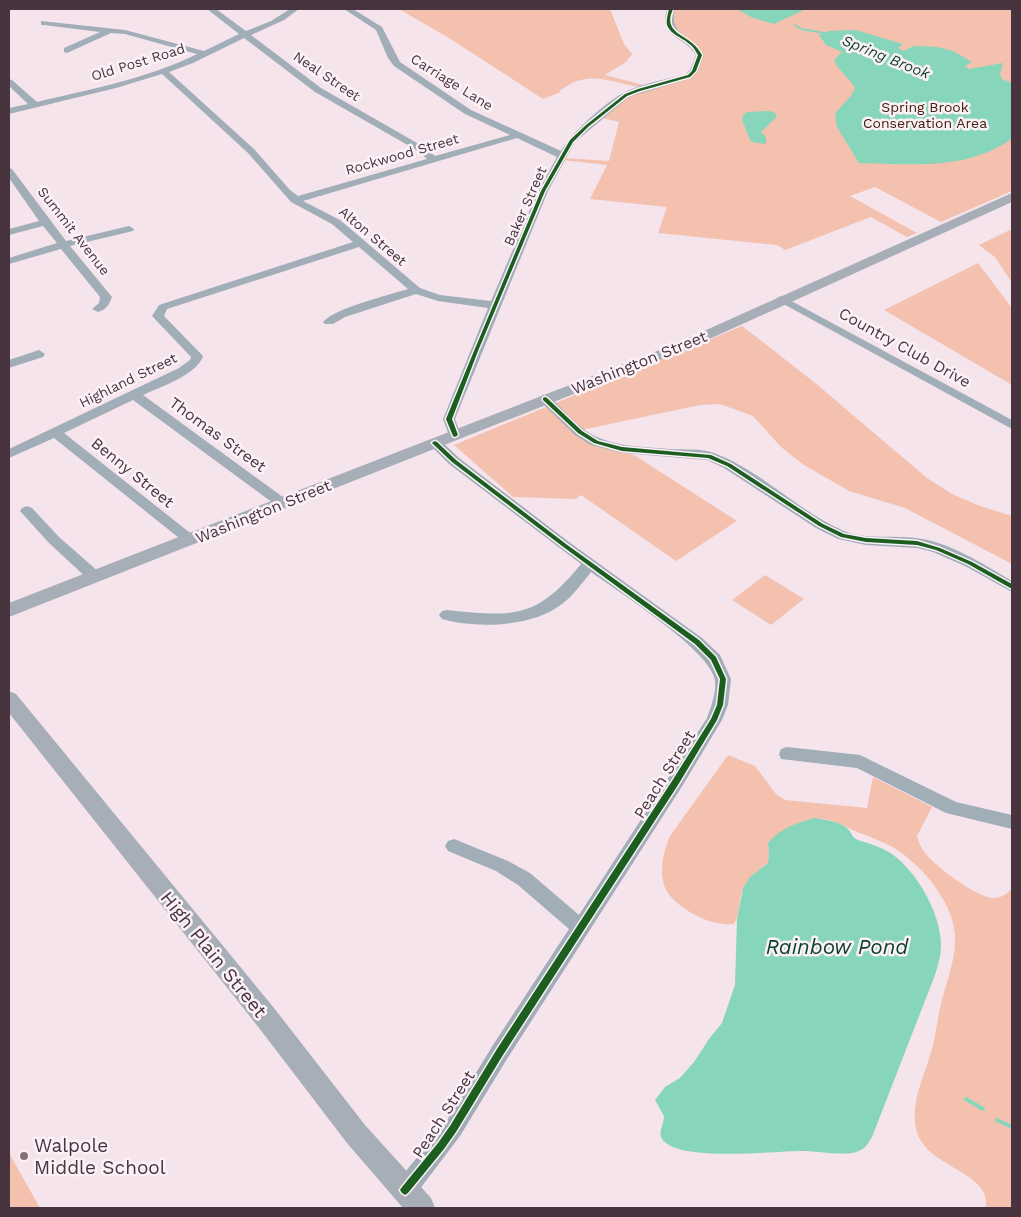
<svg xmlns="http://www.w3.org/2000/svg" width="1021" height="1217" font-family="'Work Sans',sans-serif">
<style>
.green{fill:#f4c1af}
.water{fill:#87d5ba}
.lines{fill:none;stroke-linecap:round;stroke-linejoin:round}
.stream-far1{stroke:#87d5ba;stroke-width:2}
.stream{stroke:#87d5ba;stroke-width:4}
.minor{fill:#a1aeb8;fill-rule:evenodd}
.major{fill:#a7aeb7;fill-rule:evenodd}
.cycleway-casing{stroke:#fbf1f6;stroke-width:3}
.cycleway{fill:#1b5e20;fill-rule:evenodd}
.poi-dot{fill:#85727b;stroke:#fbf1f6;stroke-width:2}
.labels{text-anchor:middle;stroke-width:5;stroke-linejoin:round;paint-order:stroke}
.far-street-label{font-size:14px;fill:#48343e;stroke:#fbf1f6}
.far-park-label{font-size:14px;fill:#43200d;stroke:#fbf1f6}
.far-water-label{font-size:15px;font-style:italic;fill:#0a3e2e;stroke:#fbf1f6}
.street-label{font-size:16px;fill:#48343e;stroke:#fbf1f6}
.near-street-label{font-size:19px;fill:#48343e;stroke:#fbf1f6}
.near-poi-label{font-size:19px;fill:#48343e;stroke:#fbf1f6;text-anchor:start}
.near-water-label{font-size:21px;font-style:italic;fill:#0a3e2e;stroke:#fbf1f6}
</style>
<rect width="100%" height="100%" fill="#f5e4ec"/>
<path class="green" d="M399,9H610L624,44L632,54L626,62L605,75L647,86C639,88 633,86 625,84C597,77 582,74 559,91L561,92L543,99L449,38Z
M671,9H1012V191L941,222L875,187L850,196L917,233L907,237L871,217L785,250L777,245L658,233L667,207L590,199L607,165L562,160L564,158L609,161L619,122L598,117L619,100L689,76L700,55L675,33L668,17Z
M1012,229V283L995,257L979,245Z
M978,263L1012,308V385L884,310Z
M742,326L814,382L927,478L952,494L980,506L1012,516V564L905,508L849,491L804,465L781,447L753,416L720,404L700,405L572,432L596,446L634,455L737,521L676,561L581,495L576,499L513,497L454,445Z
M765,575L804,599L771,625L732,600Z
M728,755L755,766L776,794L785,800L867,808L873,777L932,807L917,836C919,842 921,848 925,853C935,866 979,900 996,898C1003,897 1007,893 1012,889V1208H986C986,1204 986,1197 984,1193C970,1167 924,1163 916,1129C910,1102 925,1075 932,1049C936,1035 937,1021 940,1008C945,985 956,961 955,937C954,903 923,867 896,849C884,842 870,837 857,832C845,826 829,817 814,819C796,820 782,833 768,843L769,854L768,863C759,869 747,879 743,889C738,900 741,913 734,924C713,928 671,907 664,885C659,868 664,851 670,836Z
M9,1153L40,1208H9Z"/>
<path class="water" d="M737,9H806L774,24L753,18Z
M856,30L903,44L898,48L903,51L914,46L937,47L953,51L972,62L965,66L969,69L1003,63L1000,74L1002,79L1012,83V139C1002,145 992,151 980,155C943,168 899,164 859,163L837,127L835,113L851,96L855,88C849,77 838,71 834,60L842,52L826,45L819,35L828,31Z
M769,111L775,113L777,117L761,132L766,137V144L751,142L742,120L743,115L747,112Z
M815,818C825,820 840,821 848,829C852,833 852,838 858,840C868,843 877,846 887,851C915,867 941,913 941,945C941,956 938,965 935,975L872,1137C868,1144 864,1150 856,1152C845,1156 816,1151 803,1151C773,1151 689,1161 666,1143C655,1135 664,1126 664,1116L655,1100L665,1087L680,1078L694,1062L709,1039L722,1023L735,985L737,919L743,888L750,877L768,863L769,854L768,843C779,829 798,822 815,818Z"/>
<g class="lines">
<path class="stream-far1" d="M795,25L801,29L824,33"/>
<path class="stream" d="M966,1099L983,1109
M997,1120L1012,1127"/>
<path class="minor" d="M207,9H216L246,31L271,21L290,9H299L284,20L251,35L321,88L424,147L435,156L510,135L465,114L394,66L388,58L376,30L344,9H353L382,27L400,62L471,110L561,151C571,133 605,103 623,93C641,83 666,80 686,74L690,70L696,55C684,35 658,38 667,9H675C668,36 692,34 704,55L698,71L692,78L629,97L575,142L548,191L455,419L461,435L460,438H450L443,419L488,308L438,301L416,294L345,317L333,324H325L323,322C335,308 389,295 408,289L359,247L167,309L164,316L203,356C197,375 160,387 143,395L287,500L289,503L287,506H277L133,400L64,433L194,536L196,539L194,542H184L54,438L9,458V449L179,368L190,360L191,357L152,316L159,305L353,242L332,224L291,202L248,153L162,74L116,88L9,114V108L28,104L9,86V79L12,80L37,102C90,89 147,79 197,54L125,34L111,33L67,53L64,52V48L100,32L44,25H41V21L125,30L204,51L239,34ZM244,38L315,92L418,151L427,159L298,196L290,190L254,149L169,72L193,63ZM517,138L557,157L538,191L491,301L440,295L420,288L340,220L303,201Z
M9,168L12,169L66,241L129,226L134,229L133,231L70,246L112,297C109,305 106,310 98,312L92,309L99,303L100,297L61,249L9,264V258L57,243L43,226L9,235V229L39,221L9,178Z
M782,296L1012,420V429L778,301L776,299L778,297Z
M39,350L45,354L43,357L9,368V360Z
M545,395L549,396C565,411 581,432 602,439C623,447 647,447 669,449C683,450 701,448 714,453C762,471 798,511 844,531C866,540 893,535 916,538C950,542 983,564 1012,581V592L965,566L933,552L917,548L866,545L838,539L816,528L724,468L707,460L622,453L591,445L575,435L541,402L539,399L541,396Z
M435,439L440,440L459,458L569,542L702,638L720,655L731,679L728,705L722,720L681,788L507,1059L460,1136L413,1198L405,1201L397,1198L394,1190L397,1182L446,1122L493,1045L569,929L518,885L496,871L448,851L445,846L448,841L454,839L508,861L530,873L579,915L707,718C711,707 718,689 714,677C706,648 619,592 591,572C582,583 574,595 562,604C533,627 477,629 442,619L439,615L442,611L447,610C513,617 537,619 581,564L449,464L428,443Z
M27,506L32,508L59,537L100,573L102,577L100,581H90L49,543L20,511L22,508Z
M787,747L860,755L956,802L1012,815V829L946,813L857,768L781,759L779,754L781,749Z"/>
<path class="major" d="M1012,193V202L685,350L9,617V603L675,344Z
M9,691L16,694L274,1008L365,1125L431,1198L435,1208H403L347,1143L256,1024L9,713Z"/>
<defs>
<path id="cycleway" d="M669,9H673C671,14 669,19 671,25C674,33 685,37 692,43C696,46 699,50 702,55L696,71L690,77L640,91L627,96L588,127L573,142L545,191L478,351L452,419L458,435L455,437L453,436L446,419L474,351L541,191L570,140L586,125L625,94L638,89L688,75L692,71L698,55C695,50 693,46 688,43C681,37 670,34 667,25C666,19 668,14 669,9Z
M545,397L547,398L582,431L598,441L622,447L711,455L731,464L823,524L844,534L866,538L917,541L940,548L972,562L1012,584V589L968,564L936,550L917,545L866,542L841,537L819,526L727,466L708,458L622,451L594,443L578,433L543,400V398Z
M435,441L437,442L456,460L566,544L699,640L716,657L726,679L723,705L717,720L678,785L503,1055L456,1132L444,1149L408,1193L405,1195L402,1193L400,1190L402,1187L438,1143L450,1126L497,1049L672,781L711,719L717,705L720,679L711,660L695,644L562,546L452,462L433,444L432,443L433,442Z"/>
</defs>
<use href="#cycleway" class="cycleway-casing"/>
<use href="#cycleway" class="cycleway"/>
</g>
<circle class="poi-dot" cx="24" cy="1156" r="5"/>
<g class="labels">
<g class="far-street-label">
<text transform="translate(138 62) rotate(-17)" y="5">Old Post Road</text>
<text transform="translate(327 76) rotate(34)" y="5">Neal Street</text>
<text transform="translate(452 82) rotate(32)" y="5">Carriage Lane</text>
<text transform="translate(402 154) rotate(-16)" y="5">Rockwood Street</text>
<text transform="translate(525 206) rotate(-66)" y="5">Baker Street</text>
<text transform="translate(74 231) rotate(52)" y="5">Summit Avenue</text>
<text transform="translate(373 236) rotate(40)" y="5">Alton Street</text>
<text transform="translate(128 380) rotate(-26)" y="5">Highland Street</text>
</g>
<g class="far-park-label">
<text x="925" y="112">Spring Brook<tspan x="925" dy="16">Conservation Area</tspan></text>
</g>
<g class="far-water-label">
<text transform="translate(886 57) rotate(22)" y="5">Spring Brook</text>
</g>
<g class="street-label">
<text transform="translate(905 347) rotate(29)" y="6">Country Club Drive</text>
<text transform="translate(639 362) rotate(-22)" y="6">Washington Street</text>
<text transform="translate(218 434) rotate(36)" y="6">Thomas Street</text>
<text transform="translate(133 472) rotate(39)" y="6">Benny Street</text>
<text transform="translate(263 511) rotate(-22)" y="6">Washington Street</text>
<text transform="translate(664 774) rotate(-58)" y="6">Peach Street</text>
<text transform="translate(443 1114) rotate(-57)" y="6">Peach Street</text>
</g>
<g class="near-street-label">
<text transform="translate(214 954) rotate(51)" y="7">High Plain Street</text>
</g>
<g class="near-poi-label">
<text x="34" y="1152">Walpole<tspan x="34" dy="22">Middle School</tspan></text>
</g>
<g class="near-water-label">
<text x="837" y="954">Rainbow Pond</text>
</g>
</g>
<rect width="1021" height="1217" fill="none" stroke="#48343e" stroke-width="20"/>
</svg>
